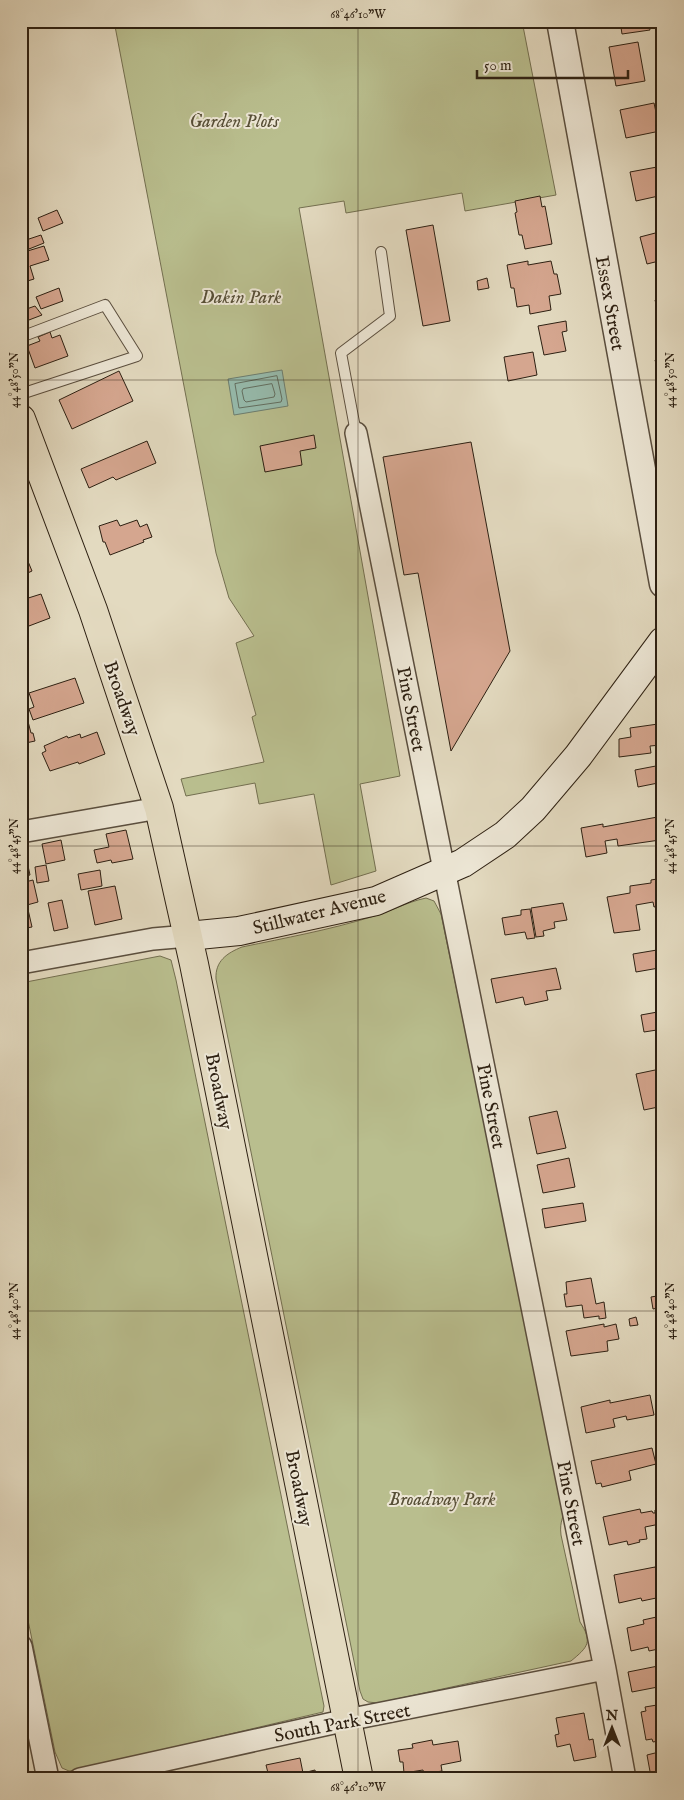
<svg xmlns="http://www.w3.org/2000/svg" width="684" height="1800" font-family="'IM FELL English',serif">
<style>
.green{fill:#b9be8e;stroke:#736f50}
.water{fill:#96bbad;stroke:#6c7d6f}
.lines{fill:none;stroke-linecap:round;stroke-linejoin:round}
.shore{stroke:#626e60;stroke-width:1}
.building{fill:#d5a68f;stroke:#2d2012}
.service-casing{stroke:#5a4e3e;stroke-width:12}
.minor-casing{stroke:#5a4e3e;stroke-width:24}
.tertiary-casing{stroke:#5a4e3e;stroke-width:29}
.secondary-casing{stroke:#2d2012;stroke-width:30}
.primary-casing{stroke:#2d2012;stroke-width:30}
.service{stroke:#ede7d6;stroke-width:10}
.minor{stroke:#ede7d6;stroke-width:21}
.tertiary{stroke:#ede7d6;stroke-width:26}
.secondary{stroke:#ede7d6;stroke-width:28}
.primary{stroke:#e3dac0;stroke-width:28}
.ticks{fill:none;stroke:#2d2012;stroke-width:1;stroke-opacity:0.45}
.labels{text-anchor:middle;stroke-width:4;stroke-linejoin:round;paint-order:stroke}
.park-label{font-size:19px;font-style:italic;fill:#574f37;stroke:#ede7d6}
.street-label{font-size:19px;fill:#2d2012;stroke:#ede7d6}
.neatline{fill:none;stroke:#2d2012;stroke-width:2}
.ticks-label{font-size:12px;text-anchor:middle;fill:#2d2012}
</style>
<rect width="100%" height="100%" fill="#e3dac0"/>
<filter id="stains"><feTurbulence type="fractalNoise" baseFrequency=".004" numOctaves="4"/><feColorMatrix values="0 0 0 0 .2 0 0 0 0 .09 0 0 0 0 .02 0 0 0 .5 -.17"/></filter>
<radialGradient id="worn" r=".72"><stop offset=".6" stop-color="#630" stop-opacity="0"/><stop offset="1" stop-color="#630" stop-opacity=".3"/></radialGradient>
<path class="green" d="M114,21H522L556,195L465,211L462,193L346,213L344,201L299,208L400,776L360,784L376,871L331,885L314,794L259,804L255,783L186,796L181,779L264,762L252,717L256,715L236,643L254,636L229,598L216,553Z
M426,898L434,901L441,914L564,1506C565,1517 559,1520 561,1535L580,1622C593,1642 588,1647 571,1661L378,1703L368,1702L363,1699L360,1691L216,979C215,961 227,953 242,947C285,938 329,930 371,917C389,912 407,902 426,898Z
M160,956L171,960L176,980L324,1706L323,1712L78,1770L69,1771L62,1768L55,1752L21,1586V983Z"/>
<path class="water" d="M282,370L288,406L234,415L228,379Z"/>
<g class="lines">
<path class="shore" d="M277,376L282,399L281,402L239,408L235,384Z
M272,384L275,394L274,397L246,402L244,400L242,391L243,389Z"/>
</g>
<path class="building" d="M620,21H648L650,30L622,34Z
M638,42L645,81L616,86L609,47Z
M654,103L660,131L626,138L620,110Z
M657,167L663,195L636,201L630,172Z
M540,196L542,207L545,206L552,244L525,249L522,235H519L515,213L517,212L515,201Z
M57,210L63,223L43,231L38,218Z
M433,225L450,321L423,326L406,230Z
M663,231V260L647,264L640,237Z
M41,235L44,243L29,249L26,240Z
M44,246L49,260L30,266L34,279L21,283V253Z
M528,261V265L551,261L554,274H557L561,294L549,296L551,310L530,314L529,305L517,307L514,288H511L507,265Z
M487,278L489,288L478,290L477,281Z
M59,288L63,301L41,309L36,297Z
M663,298V326L662,327L655,300Z
M35,306L42,315L21,323V311Z
M566,321L567,331L562,332L566,351L544,355L538,326Z
M50,332L52,338L60,335L68,356L35,368L27,346L40,341L38,337Z
M533,352L537,375L508,381L504,357Z
M663,358V373L659,374L655,360Z
M119,371L133,401L72,429L59,400Z
M314,435L316,448L300,451L302,465L265,472L260,446Z
M147,441L156,463L116,480L113,477L89,488L81,469Z
M471,442L510,651L451,751L418,573L404,575L383,457Z
M117,520L120,526L137,520L140,527L147,524L152,537L143,540L144,542L110,555L105,542H103L99,526Z
M27,559L32,571L21,576V561Z
M41,594L50,618L21,629V611L26,610L22,600Z
M75,678L84,703L33,720L29,709L34,707L29,693Z
M24,706L31,733H33L35,741L21,744V707Z
M658,724L661,745L650,746L651,753L619,757V739L631,737L630,728Z
M97,732L105,754L79,764L78,762L50,771L42,753L46,751L44,746L67,736L68,738L80,734L81,738Z
M661,765L663,782L638,787L635,770Z
M663,816V837H659L660,840L618,846L617,839L605,841L607,853L586,857L581,828L603,824V827Z
M126,830L133,859L112,863L111,860L97,863L94,850L109,847L106,834Z
M61,840L65,860L46,864L42,844Z
M25,852L30,875L21,877V853Z
M46,865L49,881L37,883L35,867Z
M100,870L102,886L81,890L78,874Z
M663,878V905L654,907L653,902L636,905L640,930L614,933L607,897L630,893V886L651,883V880Z
M33,880L38,902L27,905L32,927L21,929V883Z
M115,886L122,919L95,925L88,891Z
M62,900L68,928L54,931L48,903Z
M563,903L567,920L554,922L555,928L543,931L544,936L536,937L531,908Z
M530,909L535,938L527,939L525,932L505,935L502,918L521,915V910Z
M663,949V971H660L659,968L636,972L633,954Z
M556,968L561,989L546,991L548,1000L525,1005L523,997L496,1003L491,979Z
M663,1011V1031L657,1032V1030L644,1032L641,1015Z
M660,1069L663,1082V1106L644,1110L636,1074Z
M557,1111L566,1148L537,1154L529,1117Z
M569,1158L575,1187L543,1193L537,1165Z
M583,1203L586,1221L545,1228L542,1209Z
M591,1278L596,1304L604,1302L606,1318L599,1319V1316L584,1318L582,1305L566,1307L564,1294H567L566,1282Z
M663,1295V1307L653,1309L651,1297Z
M636,1317L638,1325L630,1326L629,1319Z
M604,1324V1327L616,1324L619,1339L607,1341L608,1351L571,1356L566,1331Z
M650,1395L654,1415L627,1420L626,1416L613,1419L615,1427L586,1433L581,1407L610,1400V1403Z
M652,1448L656,1464L629,1471L631,1480L602,1487L601,1483L596,1484L591,1461Z
M640,1509L641,1513L652,1511L653,1513H655V1510H657L660,1524L645,1527L647,1539L639,1540L640,1542L628,1545L627,1541L609,1545L603,1517Z
M655,1567L656,1570L663,1568V1593H660L661,1597L642,1601L641,1598L619,1603L614,1575Z
M661,1616L663,1620V1648L649,1651L648,1647L631,1651L627,1628L644,1624L643,1620Z
M663,1665V1686L632,1692L628,1672Z
M663,1704V1740L653,1742L652,1739L646,1740L641,1712L646,1711L645,1707Z
M584,1713L589,1740L593,1739L596,1757L574,1761L570,1744L557,1747L555,1735L559,1734L556,1718Z
M432,1740L433,1745L458,1741L461,1761L441,1765L442,1771L424,1774L423,1770L404,1773L403,1762H400L398,1750L413,1748L412,1744Z
M663,1751V1775L651,1777L647,1755Z
M300,1758L303,1773L315,1770L317,1779H249L248,1777L268,1773L266,1765Z"/>
<g class="lines">
<defs>
<path id="service" d="M21,337L105,305L137,356L21,394
M356,433L341,353L390,316L381,252"/>
<path id="minor" d="M356,433L605,1669L625,1779
M21,832L159,808
M21,963L153,939L188,936
M21,1646L48,1779
M80,1779L347,1720L605,1669"/>
<path id="tertiary" d="M560,21L663,584"/>
<path id="secondary" d="M188,936L239,931L376,901L463,863L505,835L533,809L578,756L663,641"/>
<path id="primary" d="M21,419L93,610L159,808L194,964L359,1779"/>
</defs>
<use href="#service" class="service-casing"/>
<use href="#minor" class="minor-casing"/>
<use href="#tertiary" class="tertiary-casing"/>
<use href="#secondary" class="secondary-casing"/>
<use href="#primary" class="primary-casing"/>
<use href="#service" class="service"/>
<use href="#minor" class="minor"/>
<use href="#tertiary" class="tertiary"/>
<use href="#secondary" class="secondary"/>
<use href="#primary" class="primary"/>
</g>
<path class="ticks" d="M26,21V1779M358,21V1779M21,380H663M21,846H663M21,1311H663M21,1777H663"/>
<g class="labels">
<g class="park-label">
<text x="234" y="127">Garden Plots</text>
<text x="241" y="303">Dakin Park</text>
<text x="442" y="1505">Broadway Park</text>
</g>
<g class="street-label">
<text transform="translate(611 303) rotate(80)" y="7">Essex Street</text>
<text transform="translate(123 698) rotate(71)" y="7">Broadway</text>
<text transform="translate(412 709) rotate(79)" y="7">Pine Street</text>
<text transform="translate(319 911) rotate(-14)" y="7">Stillwater Avenue</text>
<text transform="translate(220 1091) rotate(79)" y="7">Broadway</text>
<text transform="translate(492 1106) rotate(79)" y="7">Pine Street</text>
<text transform="translate(300 1488) rotate(79)" y="7">Broadway</text>
<text transform="translate(572 1503) rotate(79)" y="7">Pine Street</text>
<text transform="translate(342 1722) rotate(-11)" y="7">South Park Street</text>
</g>
</g>
<rect width="684" height="1800" fill="none" stroke="#e3dac0" stroke-width="55"/>
<g transform="translate(612 1728)" stroke="#ede7d6" stroke-width="4" paint-order="stroke">
<path d="M0-4L9 19L0 12L-9 19Z" fill="#2d2012"/>
<text y="-8" font-size="14" font-weight="bold" text-anchor="middle" fill="#2d2012">N</text>
</g>
<path d="M477 70v8h151v-8" fill="none" stroke="#2d2012" stroke-width="2.5"/>
<text x="484" y="70" font-size="15" fill="#2d2012" stroke="#ede7d6" stroke-width="4" paint-order="stroke">50 m</text>
<rect x="28" y="28" width="628" height="1744" class="neatline"/>
<g class="ticks-label">
<text x="358" y="18">68°46'10"W</text>
<text transform="translate(14 380) rotate(-90)" y="4">44°48'50"N</text>
<text transform="translate(670 380) rotate(-90)" y="4">44°48'50"N</text>
<text transform="translate(14 846) rotate(-90)" y="4">44°48'45"N</text>
<text transform="translate(670 846) rotate(-90)" y="4">44°48'45"N</text>
<text transform="translate(14 1311) rotate(-90)" y="4">44°48'40"N</text>
<text transform="translate(670 1311) rotate(-90)" y="4">44°48'40"N</text>
<text x="358" y="1791">68°46'10"W</text>
</g>
<rect width="100%" height="100%" filter="url(#stains)"/>
<rect width="100%" height="100%" fill="url(#worn)"/>
</svg>
